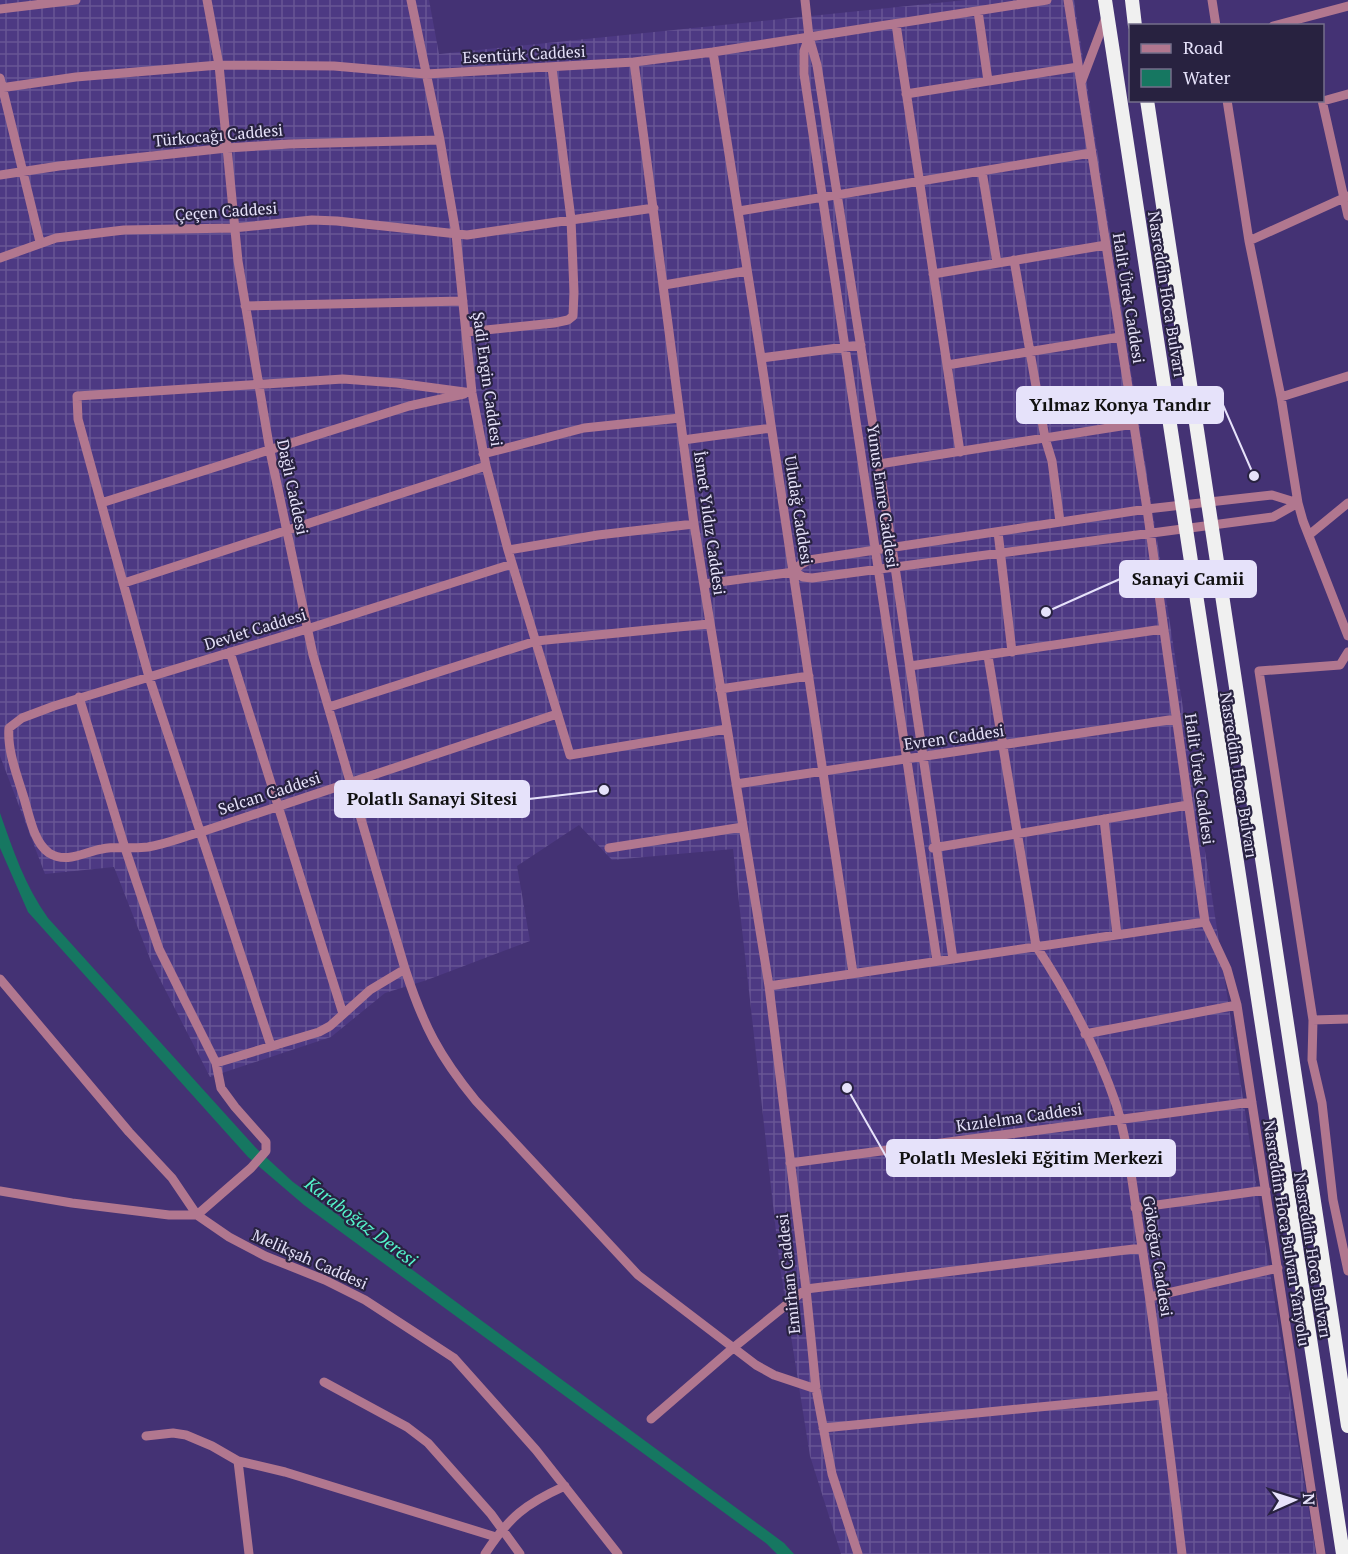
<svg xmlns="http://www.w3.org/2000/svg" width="1348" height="1554" font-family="'PT Serif',serif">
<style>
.industrial{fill:url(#industrial-grid)}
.water{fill:#167761}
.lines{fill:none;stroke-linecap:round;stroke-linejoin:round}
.minor{stroke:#b1778f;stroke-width:9}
.highway{stroke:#f0f0f0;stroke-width:14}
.labels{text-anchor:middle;stroke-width:4.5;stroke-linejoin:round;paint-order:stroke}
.street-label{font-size:16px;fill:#e6e2fa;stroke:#282240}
.water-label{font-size:18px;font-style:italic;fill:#54f4cb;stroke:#282240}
.leader{fill:none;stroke:#e6e2fa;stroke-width:2}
.callout-dot{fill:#e6e2fa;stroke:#282240;stroke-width:2}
.callout{fill:#e6e2fa;stroke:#e6e2fa;stroke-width:2}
.callout-label{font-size:18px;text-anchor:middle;font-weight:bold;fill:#111}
</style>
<defs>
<pattern id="industrial-grid" width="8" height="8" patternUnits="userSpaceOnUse" patternTransform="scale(1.5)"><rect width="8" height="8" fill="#4d3983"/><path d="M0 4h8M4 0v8" fill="none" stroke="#675595"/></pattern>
</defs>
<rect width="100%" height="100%" fill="#443274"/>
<path class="industrial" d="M0,0H429L439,54L966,0H1074L1267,1254L1316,1554H841L810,1456L780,1267L733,849L612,860L579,825L517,866L530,941L427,980L385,993L331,1037L210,1077L152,964L114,867L45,874L0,756Z"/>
<path class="water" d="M0,813C13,850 25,886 48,918L256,1148L293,1182L784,1543L794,1554H777L767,1544L304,1205L248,1157L28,912L0,848Z"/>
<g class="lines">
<path class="minor" d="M207,0L219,65L238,261L270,451L313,655L405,969C423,1025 439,1056 476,1101L638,1275L756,1365L774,1375L816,1389
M411,0L440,140L456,234L472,393L486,466L508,550L570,755L727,729
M805,0L809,37L817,65L895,567L953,959
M1068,0L1147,509L1205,922L1227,969L1237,1005L1321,1554
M1212,0L1216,26
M0,9L76,0
M978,11L988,81
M896,24L960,452
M1273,26L1348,6
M809,37L804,51V74L937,961
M713,52L761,358L853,973
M634,62L694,524L769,986L806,1289L816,1389L832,1474L858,1554
M0,78L40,242
M1081,83L1106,17
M0,88L76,77L219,65L334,66L426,74L634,62L713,52L1047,0
M906,94L1078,67
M1227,100L1249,241L1281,397L1298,503L1303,521L1348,636
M1322,100L1348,216
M1323,101L1348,94
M982,171L997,263
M0,175L59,166L227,148L289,144L440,140
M739,211L1091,153
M1249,241L1348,196
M0,258L56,238L124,230L233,228L312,220L337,221L467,235L654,208
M1014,260L1045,438L1052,461L1060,522
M933,274L1106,245
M664,285L747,271
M245,306L463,301
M466,332L554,323L568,320L573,316L574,292L571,219L552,68
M761,358L861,345
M947,365L1120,337
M1281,397L1348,376
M683,440L771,428
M483,454L584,428L680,418
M879,464L1134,424
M101,503L409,406L464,394
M998,532L1012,652
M1309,535L1348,503
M508,550L598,535L694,524
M512,564L307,629L54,706L22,718L9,728C7,750 17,775 23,795C29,813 33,842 49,853C67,864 84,852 102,849C117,846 133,849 148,847C166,844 183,837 201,832L557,714
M794,572L800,565L809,560L1147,509L1272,495L1298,503
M124,583L486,466
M704,584L794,572L803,577L812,578L1273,517L1298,503
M230,652L343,1014
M1348,652L1340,665L1259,671L1313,1020L1348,1019
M988,656L1036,946C1068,995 1097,1048 1116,1104C1129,1146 1133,1191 1140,1234C1157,1340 1169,1447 1182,1554
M910,666L1163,629
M720,689L809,676
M79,697L125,848L159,949L216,1063L221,1088L235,1107L266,1142V1151L251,1168L197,1215
M329,707L536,641L709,624
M736,784L1176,719
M1104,819L1117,935
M609,848L743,827
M933,848L1188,805
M0,979L129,1132L172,1178L197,1215L229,1237L265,1256L325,1280L365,1300L454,1358L536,1450L618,1554
M769,986L1205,922
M1313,1020L1312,1060L1322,1103L1333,1200L1348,1271
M1085,1034L1237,1005
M271,1046L149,677L78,419L77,396L343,379L397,383L472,393
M216,1063L319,1032L330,1026L370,990L405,969
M790,1163L1252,1102
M0,1191L72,1203L169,1215H197
M1135,1208L1266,1190
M1150,1297L1278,1268
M324,1382L407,1427L428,1443L491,1514L520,1554
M651,1419L733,1348L806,1289L1142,1248
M823,1428L1163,1395
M146,1436L173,1433L186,1435L212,1446L238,1461L285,1472L496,1537
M238,1461L249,1554
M485,1554C509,1517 525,1504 565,1486"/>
<path class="highway" d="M1105,0L1343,1554
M1132,0L1135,26
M1147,100L1348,1426"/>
</g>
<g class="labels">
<g class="street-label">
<text transform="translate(524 54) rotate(-3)" y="6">Esentürk Caddesi</text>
<text transform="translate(218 135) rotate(-5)" y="6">Türkocağı Caddesi</text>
<text transform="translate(226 211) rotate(-4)" y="6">Çeçen Caddesi</text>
<text transform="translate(1167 294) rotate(81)" y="6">Nasreddin Hoca Bulvarı</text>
<text transform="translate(1129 298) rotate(81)" y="6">Halit Ürek Caddesi</text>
<text transform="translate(488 379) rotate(82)" y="6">Şadi Engin Caddesi</text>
<text transform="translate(293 487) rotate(78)" y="6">Dağlı Caddesi</text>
<text transform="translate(883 496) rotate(82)" y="6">Yunus Emre Caddesi</text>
<text transform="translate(799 510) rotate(81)" y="6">Uludağ Caddesi</text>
<text transform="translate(710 523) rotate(82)" y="6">İsmet Yıldız Caddesi</text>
<text transform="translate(255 629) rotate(-17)" y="6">Devlet Caddesi</text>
<text transform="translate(954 737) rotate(-8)" y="6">Evren Caddesi</text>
<text transform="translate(1239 775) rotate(81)" y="6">Nasreddin Hoca Bulvarı</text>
<text transform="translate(1200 779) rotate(82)" y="6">Halit Ürek Caddesi</text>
<text transform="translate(269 793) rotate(-18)" y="6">Selcan Caddesi</text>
<text transform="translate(1019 1117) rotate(-8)" y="6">Kızılelma Caddesi</text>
<text transform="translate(1287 1233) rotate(81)" y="6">Nasreddin Hoca Bulvarı Yanyolu</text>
<text transform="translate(1313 1255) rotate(81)" y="6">Nasreddin Hoca Bulvarı</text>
<text transform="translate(1158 1256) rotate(81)" y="6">Gökoğuz Caddesi</text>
<text transform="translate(310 1259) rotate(24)" y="6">Melikşah Caddesi</text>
<text transform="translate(788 1274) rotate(-96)" y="6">Emirhan Caddesi</text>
</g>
<g class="water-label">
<text transform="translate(361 1222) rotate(37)" y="6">Karaboğaz Deresi</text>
</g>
</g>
<path class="leader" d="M1254 476L1223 405M1046 612L1120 579M604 790L529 799M847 1088L887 1158"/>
<g class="callout-dot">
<circle cx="1254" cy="476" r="6"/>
<circle cx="1046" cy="612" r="6"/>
<circle cx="604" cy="790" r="6"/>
<circle cx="847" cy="1088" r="6"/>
</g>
<g class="callout">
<rect x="1017" y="387" width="206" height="36" rx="6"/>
<rect x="1120" y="561" width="136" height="36" rx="6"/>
<rect x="335" y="781" width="194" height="36" rx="6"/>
<rect x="887" y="1140" width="288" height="36" rx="6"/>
</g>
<g class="callout-label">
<text x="1120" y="411">Yılmaz Konya Tandır</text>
<text x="1188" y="585">Sanayi Camii</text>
<text x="432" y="805">Polatlı Sanayi Sitesi</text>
<text x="1031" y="1164">Polatlı Mesleki Eğitim Merkezi</text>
</g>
<rect x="1129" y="24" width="195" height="78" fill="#282240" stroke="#746f8a" stroke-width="1.5"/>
<rect x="1141" y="44" width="30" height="9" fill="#b1778f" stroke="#746f8a" stroke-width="1.5"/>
<text x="1183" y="54" font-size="18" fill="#e6e2fa">Road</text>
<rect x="1141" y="69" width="30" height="18" fill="#167761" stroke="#746f8a" stroke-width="1.5"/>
<text x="1183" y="84" font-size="18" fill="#e6e2fa">Water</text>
<g transform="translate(1294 1500) rotate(87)" stroke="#282240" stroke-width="4.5" paint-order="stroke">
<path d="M0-4.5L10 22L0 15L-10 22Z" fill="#e6e2fa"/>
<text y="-9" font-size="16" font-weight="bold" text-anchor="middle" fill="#e6e2fa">N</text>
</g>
</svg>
